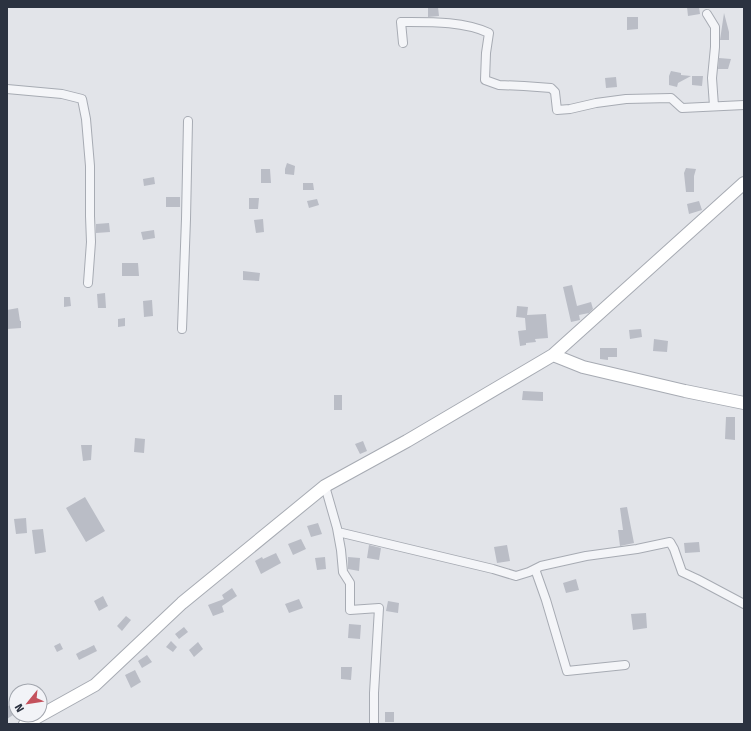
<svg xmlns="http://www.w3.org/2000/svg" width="751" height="731" font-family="'Fira Sans',sans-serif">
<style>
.building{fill:#babdc6}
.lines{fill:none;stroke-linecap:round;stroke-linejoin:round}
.street-casing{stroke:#a7abb3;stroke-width:10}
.secondary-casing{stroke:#a7abb3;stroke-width:14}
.street{stroke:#f4f5f8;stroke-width:8}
.secondary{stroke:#fff;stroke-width:12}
</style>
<rect width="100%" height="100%" fill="#e2e4e9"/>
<path class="building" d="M428,7H438L439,16L428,17Z
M687,7H699L700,14L688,16Z
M724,13L729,32V40H720Z
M627,17H638V29L627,30Z
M719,58L731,59L728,69H718Z
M671,71L681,73V75L691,76L678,83L677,87L669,85V76Z
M692,76H703L702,86L692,85Z
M616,77L617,87L606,88L605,78Z
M287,163L295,166L294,175L285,174V169Z
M686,168L696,169L694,176V192H686L684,173Z
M261,169H270L271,183H261Z
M154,177L155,184L144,186L143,179Z
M303,183H313L314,190H303Z
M166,197H180V207H166Z
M249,198H259L258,209H249Z
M317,199L319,205L309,208L307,201Z
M699,201L702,210L689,214L687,204Z
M263,219L264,232L256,233L254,220Z
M109,223L110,232L96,233V224Z
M154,230L155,238L143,240L141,232Z
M122,263H138L139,276H122Z
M243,271L260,273L259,281L243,280Z
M572,285L577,306L591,302L593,309L589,313L579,315L580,320L571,322L563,287Z
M105,293L106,308H98L97,294Z
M64,297H70L71,306L64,307Z
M152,300L153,316L144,317L143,301Z
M517,306L528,307L527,315L546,314L548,338L535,339L536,342L526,343V345L520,346L518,331L526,330L525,318L516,317Z
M18,308L20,321H21V328L7,329V310Z
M125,318V326L118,327V319Z
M641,329L642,337L630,339L629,330Z
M654,339L668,341L667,352L653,351Z
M600,348H617V357H608V360L600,359Z
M523,391L543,392V401L522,400Z
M334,395H342V410H334Z
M726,417H735V440L725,439Z
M135,438L145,439L144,453L134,452Z
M363,441L367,451L360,454L355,444Z
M81,445H92L91,460L83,461Z
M85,497L105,531L86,542L66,508Z
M627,507L634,543L620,546L618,530H623L620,508Z
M26,518L27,533L16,534L14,519Z
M318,523L322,534L311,537L307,526Z
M43,529L46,552L35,554L32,530Z
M301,539L306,549L293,555L288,544Z
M699,542L700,552L685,553L684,543Z
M369,545L381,548L379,560L367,558Z
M507,545L510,561L497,563L494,547Z
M276,553L281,563L261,574L255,561L262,557L263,559Z
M325,557L326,569L317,570L315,558Z
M348,557L360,558L359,571L348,569Z
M576,579L579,590L566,593L563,583Z
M232,588L237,596L222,606L224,612L213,616L208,605L224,599L222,595Z
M103,596L108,606L99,611L94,601Z
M299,599L303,608L289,613L285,604Z
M388,601L399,603L398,613L386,611Z
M646,613L647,628L633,630L631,614Z
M126,616L131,620L122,631L117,626Z
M349,624L361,625L360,639L348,638Z
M184,627L188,632L179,639L175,634Z
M171,641L177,647L173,652L166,647Z
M198,642L203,649L194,657L189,650Z
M60,643L63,649L57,652L54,646Z
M94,645L97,651L79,660L76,654L83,650H84Z
M147,655L152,662L142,668L138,661Z
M341,667H352L351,680L341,679Z
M135,670L141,682L131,688L125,675Z
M12,704L16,710V713L7,719V707Z
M385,712H394V722H385Z"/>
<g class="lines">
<defs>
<path id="street" d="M707,14L715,27V47L712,78L714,106
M403,43L401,22C430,22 463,21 489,33L486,53L485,80L499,85L524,86L551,88L555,92L557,110L570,109L596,103L626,99L671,98L682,108L744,105
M7,89L62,94L82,99L86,119L90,166V216L91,242L88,283
M182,329L186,219L188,121
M325,486L337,528L341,550L343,572L350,583V610L379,608L374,693V724
M338,532L493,569L516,576L529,572L541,566L586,556L637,549L670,542L674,549L682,572L697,579L744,604
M535,569L546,600L567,671L625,665"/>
<path id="secondary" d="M553,355L744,183
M25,724L95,685L182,603L325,486L407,441L553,355L583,367L685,391L744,403"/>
</defs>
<use href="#street" class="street-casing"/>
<use href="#secondary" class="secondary-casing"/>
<use href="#street" class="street"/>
<use href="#secondary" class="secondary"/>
</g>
<rect width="751" height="731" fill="none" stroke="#2b3240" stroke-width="16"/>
<g transform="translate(28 703) rotate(240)"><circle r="19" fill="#f2f3f7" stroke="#a2a6ae"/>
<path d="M0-3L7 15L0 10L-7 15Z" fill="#c4515c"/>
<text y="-6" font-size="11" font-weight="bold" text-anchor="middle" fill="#2b3240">N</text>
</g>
</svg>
